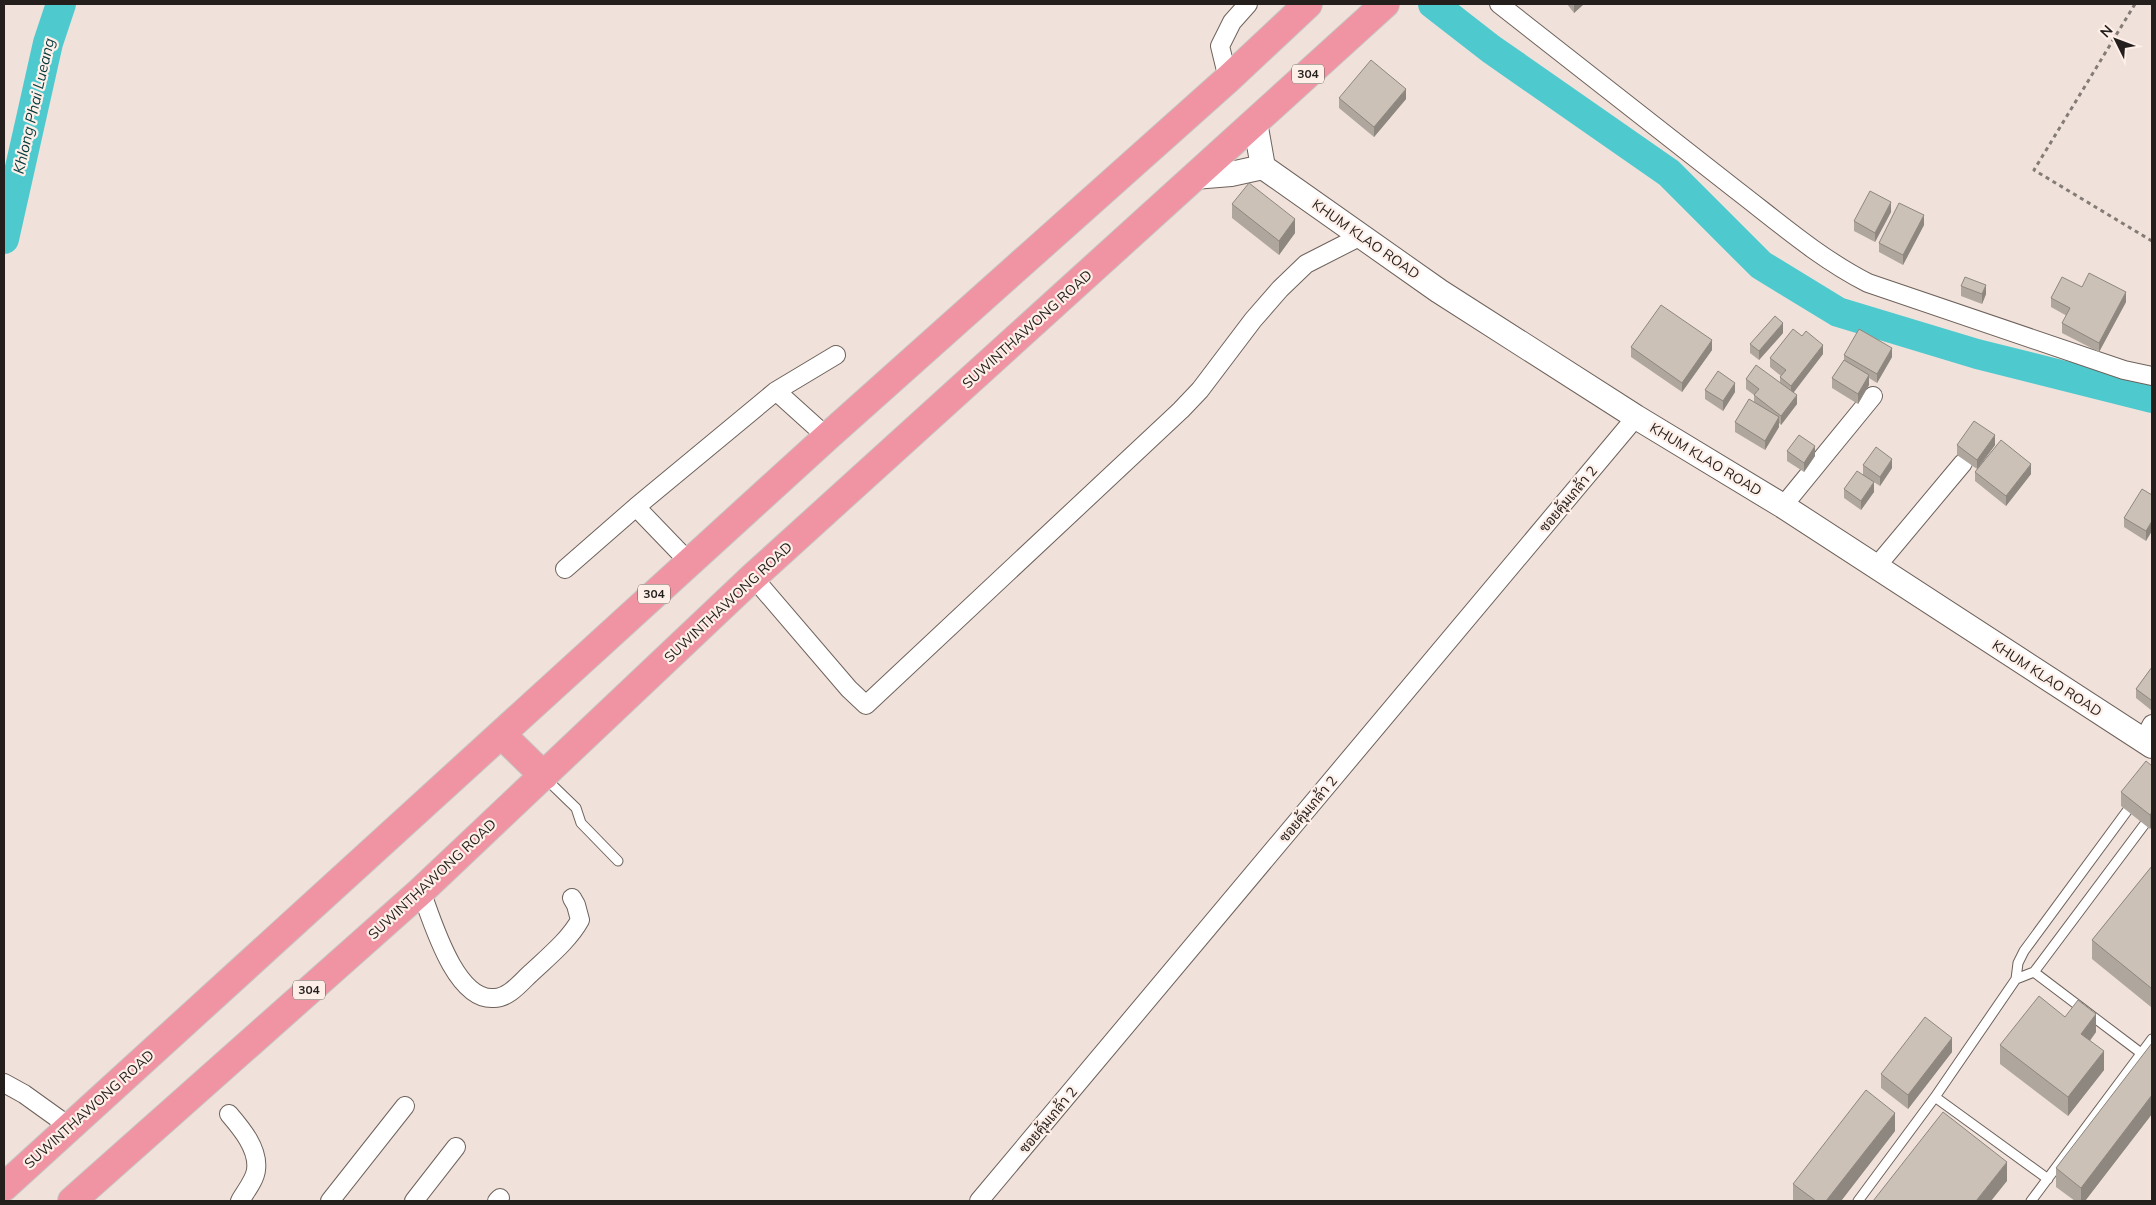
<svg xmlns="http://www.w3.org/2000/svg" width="2156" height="1205" font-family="Mulish,Sarabun,sans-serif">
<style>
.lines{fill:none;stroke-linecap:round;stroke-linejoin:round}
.river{stroke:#4ecacf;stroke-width:30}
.lane-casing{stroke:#6e625b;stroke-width:11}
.street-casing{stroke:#6e625b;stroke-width:20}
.secondary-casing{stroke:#6e625b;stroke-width:26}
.highway-casing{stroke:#c6c5c4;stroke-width:30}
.path{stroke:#847b76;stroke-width:3;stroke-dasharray:4 4;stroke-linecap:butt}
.lane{stroke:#fff;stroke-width:9}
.street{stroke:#fff;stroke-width:18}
.secondary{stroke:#fff;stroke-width:24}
.highway{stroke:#f093a2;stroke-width:28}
.wall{fill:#afa69d}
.shaded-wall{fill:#8e877f}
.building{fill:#cbc1b6;stroke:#8e877f}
.labels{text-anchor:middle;stroke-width:4.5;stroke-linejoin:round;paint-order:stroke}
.shield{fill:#feefe8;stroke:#655d59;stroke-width:1}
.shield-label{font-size:12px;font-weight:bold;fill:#241f1c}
.street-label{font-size:14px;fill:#241f1c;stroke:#feefe8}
.water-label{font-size:15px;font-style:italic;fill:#003a3d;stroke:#feefe8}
</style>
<rect width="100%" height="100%" fill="#f0e2db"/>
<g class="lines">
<path class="river" d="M1433,4L1491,49L1669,173L1761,265L1838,312L1977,354L2152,398
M4,239L48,43L61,4"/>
<defs>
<path id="lane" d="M545,778L576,808L581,823L618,861
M2127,811L2024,951L2018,963L2016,979L2034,972L2144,825
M2034,972L2141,1053
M1935,1097L2048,1179
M1858,1201L1935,1097L2016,979
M2031,1201L2152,1039"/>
<path id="street" d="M1499,4C1578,65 1656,128 1735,189C1778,222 1819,258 1868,283L2124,370L2152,376
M1228,79L1220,46L1232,22L1248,4
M776,391L827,437
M1783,506L1873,396
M636,507L689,562
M1876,567L1963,463
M565,569L636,507L776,391L836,355
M753,577L849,689L866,705L1181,410L1200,390L1253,320L1280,289L1306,264L1361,236
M2143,741L2152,724
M421,891C432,920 455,1001 494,998C509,998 521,982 531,973C548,957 569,940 580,920L576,905L572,898
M4,1083L24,1094L70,1127
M229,1114C241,1128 259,1149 256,1170C255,1180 245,1192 240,1201
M330,1201L405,1106
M414,1201L456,1147
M497,1201L500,1198
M979,1201L1636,417"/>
<path id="secondary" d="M1255,122L1263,167L1439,291L1636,417L1783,506L2152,746
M1194,177L1231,174L1263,167"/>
<path id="highway" d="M502,735L544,776
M4,1187L827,437L1228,79L1308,4
M72,1201L421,891L753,577L1385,4"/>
</defs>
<use href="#lane" class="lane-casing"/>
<use href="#street" class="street-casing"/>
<use href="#secondary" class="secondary-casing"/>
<use href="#highway" class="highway-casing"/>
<path class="path" d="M2135,4L2034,170L2152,241"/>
<use href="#lane" class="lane"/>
<use href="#street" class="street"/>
<use href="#secondary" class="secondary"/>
<use href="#highway" class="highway"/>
</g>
<path class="wall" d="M1567,4H1584L1574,13Z
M1339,98L1406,99L1374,137L1339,108Z
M1232,204L1295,233L1279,255L1232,218Z
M1891,212L1875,242L1854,231V221Z
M1924,225L1903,265L1879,252V243Z
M1961,286L1986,294L1982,304L1961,296Z
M2082,287L2126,302L2099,352L2062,333V323L2067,316L2051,307V298Z
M1783,333L1759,360L1750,353V344Z
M1631,347L1712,350L1682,392L1631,357Z
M1823,354L1793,392L1797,404L1781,425L1779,423V427L1765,450L1735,432V422L1754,402V395L1746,389V379L1780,382V377L1781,376L1770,367V358Z
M1844,355L1892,357L1877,383L1869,378V385L1858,404L1832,388V378L1844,360Z
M1705,390L1735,392L1723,411L1705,399Z
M1957,445H1995L1978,469L2031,474L2006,506L1975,481V472L1977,469L1957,455Z
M1787,451L1815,456L1804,472L1787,461Z
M1863,465L1892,468L1880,486L1863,475Z
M1844,489L1874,492L1861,510L1844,498Z
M2152,495L2146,541L2124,527V518Z
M2152,667L2151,710L2136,698V689Z
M2152,766L2150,829L2121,806V792Z
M2152,866L2151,1007L2092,959V940Z
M2065,1017L2096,1032L2090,1041L2104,1070L2068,1116L2000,1064V1045Z
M2152,1043V1114L2085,1201H2075L2056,1187V1168Z
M1952,1052L1908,1109L1881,1088V1074Z
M1895,1131L1841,1201H1793V1184Z"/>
<path class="shaded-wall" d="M1574,4H1584L1574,13Z
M1406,89V99L1374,137V127Z
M1891,202V212L1875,242V233Z
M1924,215V225L1903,265V255Z
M1295,219V233L1279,255V241Z
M1986,285V294L1982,304V294Z
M2126,292V302L2099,352V343Z
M1783,323V333L1759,360V351Z
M1712,340V350L1682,392V383Z
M1823,345V354L1791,396V386Z
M1892,348V357L1877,383V374Z
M1869,375V385L1858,404V394Z
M1735,383V392L1723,411V401Z
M1797,395V404L1781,425V416Z
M1779,417V427L1765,450V441Z
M1995,435V445L1977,469V460Z
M1815,446V456L1804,472V463Z
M1892,459V468L1880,486V477Z
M2031,464V474L2006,506V496Z
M1874,482V492L1861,510V501Z
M2152,521V531L2146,541V531Z
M2152,812V826L2150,829V815Z
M2152,987V1005L2151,1007V988Z
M2096,1014V1032L2081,1052V1034Z
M1952,1038V1052L1908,1109V1095Z
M2104,1051V1070L2068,1116V1097Z
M2152,1095V1114L2085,1201H2081V1188Z
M1895,1113V1131L1841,1201H1826Z
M2007,1162V1181L1991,1201H1976Z"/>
<path class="building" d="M1371,60L1406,89L1374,127L1339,98Z
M1249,183L1295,219L1279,241L1232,204Z
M1870,191L1891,202L1875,233L1854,221Z
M1899,203L1924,215L1903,255L1879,243Z
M2089,273L2126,292L2099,343L2062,323L2070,308L2051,298L2062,277L2082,287Z
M1965,277L1986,285L1982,294L1961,286Z
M1661,305L1712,340L1682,383L1631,347Z
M1775,316L1783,323L1759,351L1750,344Z
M1793,329L1802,336L1806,331L1823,345L1791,386L1780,377L1786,370L1770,358Z
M1859,329L1892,348L1877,374L1844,355Z
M1844,360L1869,375L1858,394L1832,378Z
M1756,365L1797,395L1781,416L1754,395L1759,389L1746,379Z
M1718,371L1735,383L1723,401L1705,390Z
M1749,399L1779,417L1765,441L1735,422Z
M1974,421L1995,435L1977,460L1957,445Z
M1799,435L1815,446L1804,463L1787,451Z
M2001,440L2031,464L2006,496L1975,472Z
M1876,447L1892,459L1880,477L1863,465Z
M1857,471L1874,482L1861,501L1844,489Z
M2142,489L2152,495V521L2146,531L2124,518Z
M2152,667V699L2151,700L2136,689Z
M2146,761L2152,766V812L2150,815L2121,792Z
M2152,866V987L2151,988L2092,940Z
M2039,996L2065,1017L2078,1000L2096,1014L2081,1034L2104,1051L2068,1097L2000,1045Z
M1925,1017L1952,1038L1908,1095L1881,1074Z
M2152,1043V1095L2081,1188L2056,1168Z
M1866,1090L1895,1113L1826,1201H1816L1793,1184Z
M1943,1112L2007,1162L1976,1201H1873Z"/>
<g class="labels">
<g class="shield">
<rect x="1292" y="64.5" width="32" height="19" rx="4"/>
<rect x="638" y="584.5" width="32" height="19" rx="4"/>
<rect x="293" y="980.5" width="32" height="19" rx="4"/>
</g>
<g class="shield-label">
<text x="1308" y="78">304</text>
<text x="654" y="598">304</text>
<text x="309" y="994">304</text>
</g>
<g class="street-label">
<text transform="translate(1366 239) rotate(35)" y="5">KHUM KLAO ROAD</text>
<text transform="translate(1027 329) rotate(-42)" y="5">SUWINTHAWONG ROAD</text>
<text transform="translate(1706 459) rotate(31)" y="5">KHUM KLAO ROAD</text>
<text transform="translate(1568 499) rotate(-50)" y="5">ซอยคุ้มเกล้า 2</text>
<text transform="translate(728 602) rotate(-43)" y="5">SUWINTHAWONG ROAD</text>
<text transform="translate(2047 678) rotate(33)" y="5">KHUM KLAO ROAD</text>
<text transform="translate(1308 809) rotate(-50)" y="5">ซอยคุ้มเกล้า 2</text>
<text transform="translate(432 879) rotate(-43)" y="5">SUWINTHAWONG ROAD</text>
<text transform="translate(89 1109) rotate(-42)" y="5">SUWINTHAWONG ROAD</text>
<text transform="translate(1048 1120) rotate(-50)" y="5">ซอยคุ้มเกล้า 2</text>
</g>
<g class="water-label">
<text transform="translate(34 106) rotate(-77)" y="5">Khlong Phai Lueang</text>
</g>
</g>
<rect width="2156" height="1205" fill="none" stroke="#241f1c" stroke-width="10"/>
<g transform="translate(2116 40) rotate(312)" stroke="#feefe8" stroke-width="4" paint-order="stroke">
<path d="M0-4L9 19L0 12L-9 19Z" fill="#241f1c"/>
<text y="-8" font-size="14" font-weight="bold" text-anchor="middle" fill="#241f1c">N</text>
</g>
</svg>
